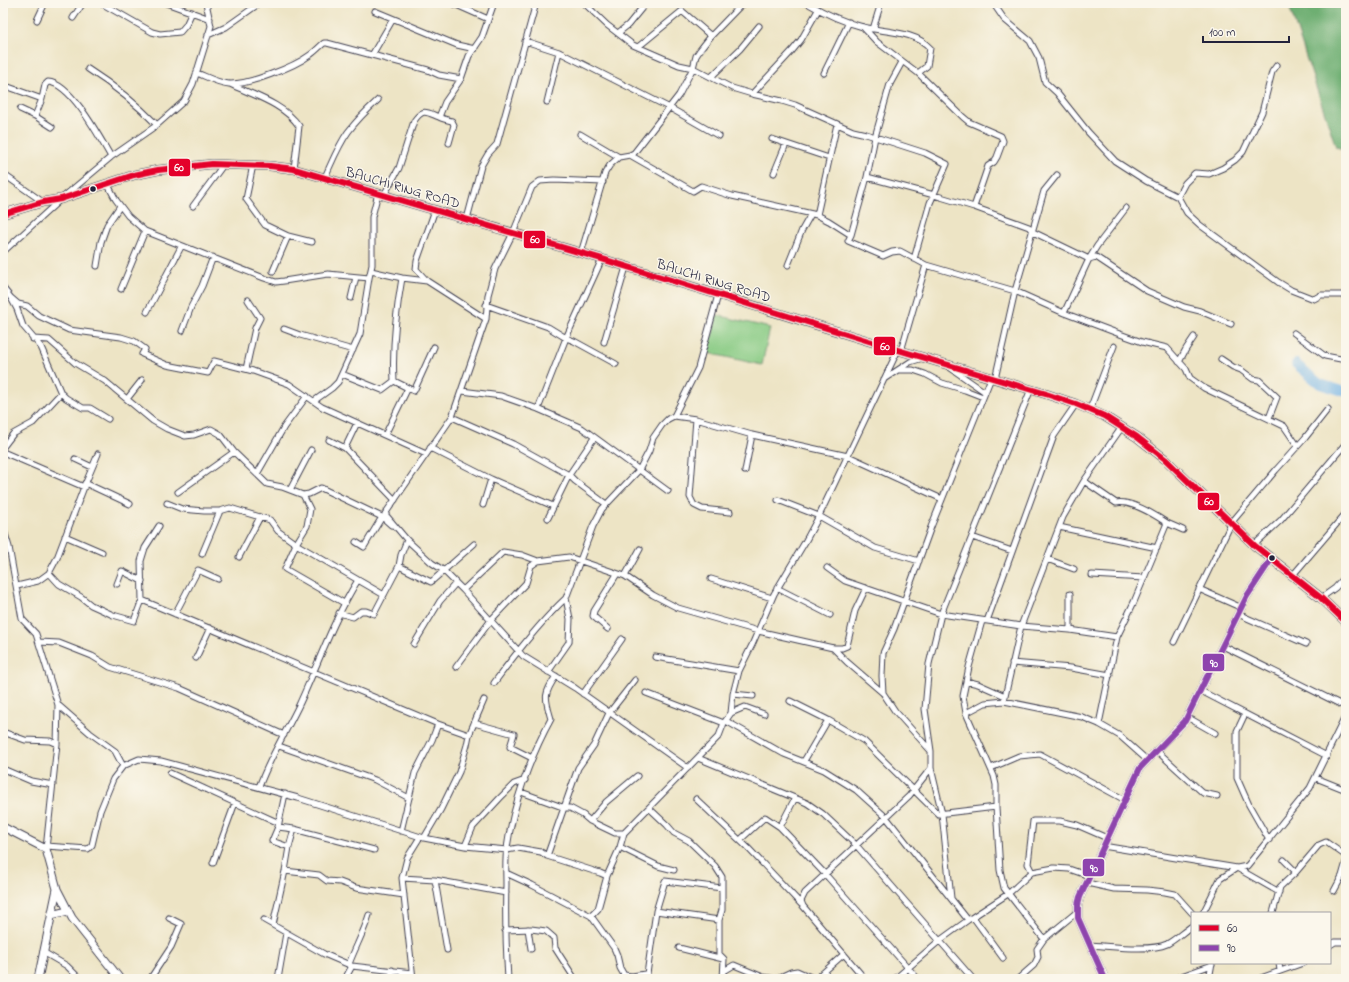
<svg xmlns="http://www.w3.org/2000/svg" width="1349" height="982" font-family="'Indie Flower',sans-serif">
<style>
.green{fill:#89cb84;stroke:#567660}
.forest{fill:#6eaf72;stroke:#486856}
.lines{fill:none;stroke-linecap:round;stroke-linejoin:round}
.river{stroke:#70b0e3;stroke-width:10}
.street-casing{stroke:#403f50;stroke-width:7}
.secondary-casing{stroke:#403f50;stroke-width:9}
.primary-casing{stroke:#403f50;stroke-width:10}
.street{stroke:#fff;stroke-width:5}
.secondary{stroke:#fff;stroke-width:7}
.primary{stroke:#fff;stroke-width:8}
.bus-1-casing{stroke:#fbf7ec;stroke-width:9}
.bus-2-casing{stroke:#fbf7ec;stroke-width:9}
.bus-1{stroke:#e4002b;stroke-width:6}
.bus-2{stroke:#8e44ad;stroke-width:6}
.bus-dot{fill:#22223b;stroke:#fbf7ec;stroke-width:1.5}
.labels{text-anchor:middle;stroke-width:3;stroke-linejoin:round;paint-order:stroke}
.street-label{font-size:14px;fill:#22223b;stroke:#fbf7ec}
.line-badge{stroke:#fbf7ec;stroke-width:1.5}
.badge-label{font-size:11px;text-anchor:middle;font-weight:bold;fill:#fff}
</style>
<rect width="100%" height="100%" fill="#fbf7ec"/>
<filter id="ink" filterUnits="userSpaceOnUse"><feTurbulence type="fractalNoise" baseFrequency=".025" numOctaves="2"/><feDisplacementMap in="SourceGraphic" scale="8" xChannelSelector="R" yChannelSelector="G"/><feConvolveMatrix kernelMatrix="1 2 1 2 8 2 1 2 1" color-interpolation-filters="sRGB"/></filter>
<filter id="wash" filterUnits="userSpaceOnUse"><feTurbulence type="fractalNoise" baseFrequency=".012" numOctaves="4" result="noise"/><feDisplacementMap in="SourceGraphic" scale="16" xChannelSelector="R" yChannelSelector="G"/><feGaussianBlur stdDeviation="0.9" result="paint"/><feColorMatrix in="noise" values="0 0 0 0 0 0 0 0 0 0 0 0 0 0 0 0 0 1.4 0 .05"/><feComposite in="paint" operator="in"/></filter>
<g filter="url(#wash)">
<rect width="100%" height="100%" fill="#ede4c5"/>
<path class="green" d="M717,315L770,328L762,365L708,353Z"/>
<path class="forest" d="M1288,3H1346V150L1336,147Z"/>
<g class="lines">
<path class="river" d="M1296,364L1320,384L1346,392"/>
</g>
</g>
<g filter="url(#ink)">
<g class="lines">
<defs>
<path id="street" d="M101,3L152,32L160,34L180,32L186,25L192,12
M166,3L210,19
M452,3L488,19
M584,3L607,25L633,45L679,65L693,68L732,88L752,94L782,101L795,105L853,131L866,134L925,153L947,164L930,203L914,259
M807,3C824,13 843,22 863,27C884,32 915,31 930,48L927,66L918,73
M993,3L1004,19L1030,41L1039,58L1045,82L1057,93L1088,132L1115,161L1146,181L1178,197L1187,213L1200,225L1278,282L1291,290L1314,299L1321,295H1346
M375,11L457,45L475,49
M73,18L83,3
M37,20L45,3
M863,27L877,42L918,73L963,117L969,122L1001,136L1003,141L997,157L994,162L988,166L974,207
M873,29L881,3
M618,33L628,25L646,3
M208,35L226,27L260,3
M525,41L559,52L670,108L719,136
M638,47L682,11L711,36
M372,55L393,19
M88,69C113,85 136,103 157,125
M197,73C207,77 218,83 229,84C248,85 294,67 310,55C315,52 319,47 324,43H327L428,70L439,75L461,79
M824,73L849,22
M711,77L740,49L759,26
M230,84C253,95 284,104 299,126L294,169
M3,85L42,99L45,85L48,82C71,83 100,138 111,157
M752,94L792,51L801,40L818,10
M547,102L559,52
M20,109L35,116L42,99
M35,116L52,127
M439,117L445,102L461,79L469,56L482,37L494,3
M580,134L619,157
M772,139L829,158
M630,155L693,191L701,186L732,196L817,215L829,221L851,235L848,241L883,256L892,252L900,251L926,265L1015,291L1064,313L1117,333L1142,342L1167,348L1186,369L1190,378L1204,388L1284,426L1297,445
M253,165L246,199L265,225L288,236L312,242
M774,173L786,144
M3,174L43,202
M325,177C332,162 338,146 348,132C357,120 367,110 378,100
M867,177L934,195L974,207L1029,227L1033,232L1089,259L1096,257L1147,291L1184,307L1200,311L1231,324
M603,182L554,180L540,181L532,187L513,233L495,269L488,295L486,319L452,417L385,514L407,540L432,563L443,570L463,590L523,656L575,688L688,768
M107,183L116,200L128,216L145,231L264,278L276,282L284,281L328,274L369,278
M384,195L399,168L414,121C423,108 426,112 439,117C443,119 447,120 452,121L454,125L449,143
M1178,197V196L1185,183L1195,173L1209,174L1223,168L1235,160L1243,152L1262,112L1272,72L1277,65
M193,206L224,164
M817,215L837,124
M467,219L481,166L488,154L497,144L536,3
M851,235L867,177L875,137L890,84L902,62
M3,252L61,199L111,157L157,125L184,101L193,84L211,26L206,3
M581,253L605,173L610,165L619,157L630,155L634,153L641,144L679,95L693,68L696,56L700,50L711,36L743,3
M788,265L802,230L811,214
M97,266L101,242L107,225L120,206
M273,271L288,236
M371,271L402,278L427,281L486,319
M427,281L416,269L417,261L435,210
M3,288L11,298L17,309L23,326L41,347L61,393L66,398L83,408H90L108,419
M121,289L145,231
M11,298L18,304L27,306L39,316L69,330L121,337L134,341L145,349L142,354L167,365L208,373L214,361L253,371L289,384L322,407L426,454
M351,298L356,277
M486,305L548,327L566,338L574,341L616,364
M147,312L181,247
M1064,313L1089,259L1097,246L1126,208
M284,329L300,335L353,350
M182,331L191,307L202,286L213,257
M1294,333L1325,356L1346,360
M33,339L49,340L75,363L105,381L153,421L167,429L185,436L194,435L211,429L220,434L234,452L267,484L282,487L303,495L309,494L321,488L382,517L391,525
M604,342L626,267
M901,351L926,265
M1221,359L1233,367L1241,370L1253,379L1259,380L1277,397L1269,418
M1179,362L1186,349L1194,337
M949,367L985,392
M246,369L255,328L260,318L248,300
M898,370H913L925,374L942,383L965,390L983,397
M342,374L382,390L394,381
M884,379L910,362L923,358
M995,379L1015,291L1044,191L1057,175
M408,388L414,391L434,347
M462,391L501,396L538,409L582,428L668,491
M127,399L142,380
M314,401L332,388L338,382L360,334L369,278L372,265V217L378,193
M538,409L566,338L602,259
M1090,409L1114,346
M674,416L698,368L718,295
M452,417L513,444L569,475L575,481L606,504
M696,419L690,497L694,505L702,509L730,512
M357,423L345,448L395,500
M385,435L408,388L394,381C392,347 396,312 402,278
M329,440L345,448
M3,447L13,434L33,423L61,393
M430,448L491,479L553,506
M3,452L84,487
M75,459L92,467
M745,471L752,435
M257,474L284,427L307,396
M1084,481L1116,503C1130,500 1155,515 1167,523L1134,602L1117,637L1099,724
M85,483L130,504
M290,490L311,450
M178,492L234,452
M303,495L310,509L307,526L296,544L384,595
M778,500L819,516L875,548L919,561
M167,503L182,509L204,511H220L230,508L270,520L278,531L296,544L285,569L344,603
M483,505L491,479
M548,518L569,475L594,438
M1167,523L1183,530
M159,526L145,548L141,561L142,600L438,724L469,735
M3,527L9,547L22,619L36,634L58,705L57,744L46,849
M1059,527L1157,548
M65,536L102,552
M972,537L1012,551
M356,542L364,547L382,517
M1254,545L1281,520L1346,443
M202,554L220,511
M239,557L260,517
M1047,559L1074,569
M399,566L431,582L474,544
M827,568L845,581L941,614L1021,626L1070,630L1117,637
M49,573L59,584L81,597L91,605L113,615L134,621L142,600
M1092,575L1144,578
M1293,575L1346,513
M625,576L640,549
M711,579L772,598
M117,584L122,571L142,581
M17,586L38,581L49,573L57,558L84,487L98,454
M777,588L830,615
M1199,589L1242,608
M463,590L503,552L522,555L538,561
M1070,594V630
M1321,598L1335,588L1346,576
M339,613L353,617L361,611H366L374,614L399,566L401,555L407,540
M175,614L198,570L218,579
M1238,614L1306,644
M982,621L969,667L963,696L966,713L994,776L996,785V807L1000,870L1004,888L1044,939
M987,621L1054,436L1076,404
M608,629L593,616L594,611L617,574
M39,642L59,643L92,656L110,667L179,688L284,735
M1174,642L1232,522L1276,470L1305,438L1328,409
M414,644L440,601L456,583
M1223,646L1346,707
M833,648L847,662L883,693L895,711L930,750
M655,657L739,671
M196,658L210,628
M1012,663L1071,668L1110,675
M456,667L491,620L526,583L531,566L538,561L569,557L625,576L653,595L678,608L758,631L833,648H842L847,646L855,611L866,588
M548,672L569,642L570,619L566,598L593,526L602,509L639,470L649,451L653,438L662,425L668,419L674,416L696,419L752,435L848,456L942,499
M966,681L978,684L1005,696
M494,683C516,653 539,623 566,598
M1201,691L1327,756
M646,693L724,723
M883,693L882,676L883,653L894,629L931,527L991,378
M583,694L622,639
M733,694L753,696
M790,701L828,720L864,741L938,814L996,807
M1004,701L1021,626L1063,517L1084,481L1122,427
M58,705L90,733L115,751L123,766
M731,713L745,707L764,714
M966,713L985,703L1004,701L1082,717L1099,724L1120,736L1147,760
M1245,714L1237,731V778L1249,805L1269,840
M1187,717L1215,733
M726,721L784,754L824,770L856,790L886,817L968,920
M474,723L514,734L510,747L532,758
M3,732L25,740L50,741L57,744
M279,746L375,780L409,798
M1156,750L1203,793L1217,796
M698,758L807,803L823,814L856,845L973,979
M804,761L828,720
M931,768L942,814L951,898
M991,768L1019,756L1040,754L1125,800
M3,769L31,781L53,785
M170,773L279,823
M1316,778L1346,790
M259,787C269,759 286,732 299,705C319,662 333,620 358,580
M521,792L565,808H570L583,815L590,821L615,833H624
M795,798L780,827L825,874L918,979
M696,799L748,848L801,904
M649,808L667,825L674,833L689,841L715,866L722,877V910L719,920V954L724,959L723,979
M590,821L606,802L637,776
M278,827L272,841L289,847
M294,829L374,850
M401,831L415,773L432,740L438,724
M424,838L441,809L459,772L467,745L469,735L484,700
M740,840L765,817L780,827
M46,846L88,849L92,845L100,811L113,779L123,766L139,759L161,761L298,798L424,838L465,846L507,850L518,848L541,852L547,856L600,873L607,876L598,909L591,916
M465,846L473,827L500,798L514,784L525,780
M1103,846L1237,868L1247,866L1310,788L1346,715
M620,847L658,866L674,870
M547,856L578,768L594,745L609,713L635,680
M1284,860L1296,872
M213,863L235,803
M285,871L319,875L327,881L340,882L356,888L404,895
M1032,872L1028,864L1033,821H1060L1077,825L1107,838
M506,873L532,885L591,916L614,948L617,955L620,968L624,975L632,976L645,974L648,979
M607,876L620,847L624,833L719,736L724,723L731,713L733,694L739,671L752,645L774,594L805,542L819,516L898,350
M402,878L435,880L506,893
M435,880L447,950
M1087,883L1114,889L1147,890L1165,892L1175,894L1192,913
M1334,891L1342,876L1346,862
M656,911L719,920
M1203,913L1220,879L1237,868L1279,892
M1273,913L1280,887L1296,872L1319,845L1326,842L1346,856
M973,917L1003,958
M264,920L324,954L352,966L412,973
M273,925L285,871L289,847L294,829L278,827L285,794
M528,929L531,949
M505,930L531,929L546,931L554,938L555,948L575,979
M1090,945C1110,946 1149,952 1167,944C1175,940 1184,931 1192,926
M1330,945L1335,942H1346
M679,948L723,959
M43,952L67,966L80,979
M1279,963L1280,971
M349,964C355,948 364,932 369,915
M724,971L734,965L763,977L776,979L791,972L797,971L815,979
M648,978L647,974L656,911L665,881L722,888
M150,979L171,947L181,924L169,918
M278,979L286,933
M345,979L352,966
M391,979L392,970
M413,979L402,878L407,858L420,837
M508,979C506,947 505,917 506,885C506,873 505,860 507,848C513,805 530,757 551,719C545,698 543,695 556,676
M816,979L844,954
M865,979L803,906L801,901L805,893L909,796L931,768V751L925,709L929,664L941,614L1031,389
M895,979L939,941L968,920L1008,894L1032,872L1054,868L1069,869L1089,876
M1018,979L1034,965L1038,957L1037,949L1044,939L1077,912
M1173,979L1212,965
M1209,979L1212,963
M1258,979L1303,963"/>
<path id="secondary" d="M3,827L46,849L57,889L38,979
M57,889L72,918L120,979
M51,915L68,911
M1105,979L1078,918V905L1080,897L1140,768L1185,721L1247,596L1272,558"/>
<path id="primary" d="M3,214L43,202L61,199L134,175L158,170L212,164L270,166L294,169L602,259L898,350L1046,394L1076,404L1104,416L1137,437L1165,459L1254,545L1321,598L1346,622"/>
</defs>
<use href="#street" class="street-casing"/>
<use href="#secondary" class="secondary-casing"/>
<use href="#primary" class="primary-casing"/>
<use href="#street" class="street"/>
<use href="#secondary" class="secondary"/>
<use href="#primary" class="primary"/>
<defs>
<path id="bus-1" d="M3,214L43,202L61,199L134,175L158,170L212,164L270,166L294,169L602,259L898,350L1046,394L1076,404L1104,416L1137,437L1165,459L1254,545L1321,598L1346,622"/>
<path id="bus-2" d="M1105,979L1078,918V905L1080,897L1140,768L1185,721L1247,596L1272,558"/>
</defs>
<use href="#bus-1" class="bus-1-casing"/>
<use href="#bus-2" class="bus-2-casing"/>
<use href="#bus-1" class="bus-1"/>
<use href="#bus-2" class="bus-2"/>
</g>
</g>
<g class="bus-dot">
<circle cx="93" cy="189" r="3.5"/>
<circle cx="1272" cy="558" r="3.5"/>
</g>
<g class="labels">
<g class="street-label">
<text transform="translate(403 187) rotate(16)" y="5">BAUCHI RING ROAD</text>
<text transform="translate(714 280) rotate(17)" y="5">BAUCHI RING ROAD</text>
</g>
</g>
<g class="line-badge">
<rect x="168" y="158" width="23" height="19" rx="4" fill="#e4002b"/>
<rect x="523" y="230" width="23" height="19" rx="4" fill="#e4002b"/>
<rect x="873" y="336" width="23" height="20" rx="4" fill="#e4002b"/>
<rect x="1197" y="492" width="23" height="19" rx="4" fill="#e4002b"/>
<rect x="1202" y="653" width="23" height="19" rx="4" fill="#8e44ad"/>
<rect x="1082" y="858" width="23" height="19" rx="4" fill="#8e44ad"/>
</g>
<g class="badge-label">
<text x="179" y="171">60</text>
<text x="535" y="243">60</text>
<text x="885" y="350">60</text>
<text x="1209" y="505">60</text>
<text x="1214" y="667">90</text>
<text x="1094" y="872">90</text>
</g>
<rect width="1349" height="982" fill="none" stroke="#fbf7ec" stroke-width="16"/>
<rect x="1191" y="912" width="140" height="52" fill="#fbf7ec" stroke="#a4a2a5"/>
<rect x="1199" y="925" width="20" height="6" fill="#e4002b" stroke="#a4a2a5"/>
<text x="1227" y="932" font-size="12" fill="#22223b">60</text>
<rect x="1199" y="945" width="20" height="6" fill="#8e44ad" stroke="#a4a2a5"/>
<text x="1227" y="952" font-size="12" fill="#22223b">90</text>
<path d="M1203 36v6h86v-6" fill="none" stroke="#22223b" stroke-width="2"/>
<text x="1209" y="36" font-size="12" fill="#22223b" stroke="#fbf7ec" stroke-width="3" paint-order="stroke">100 m</text>
</svg>
